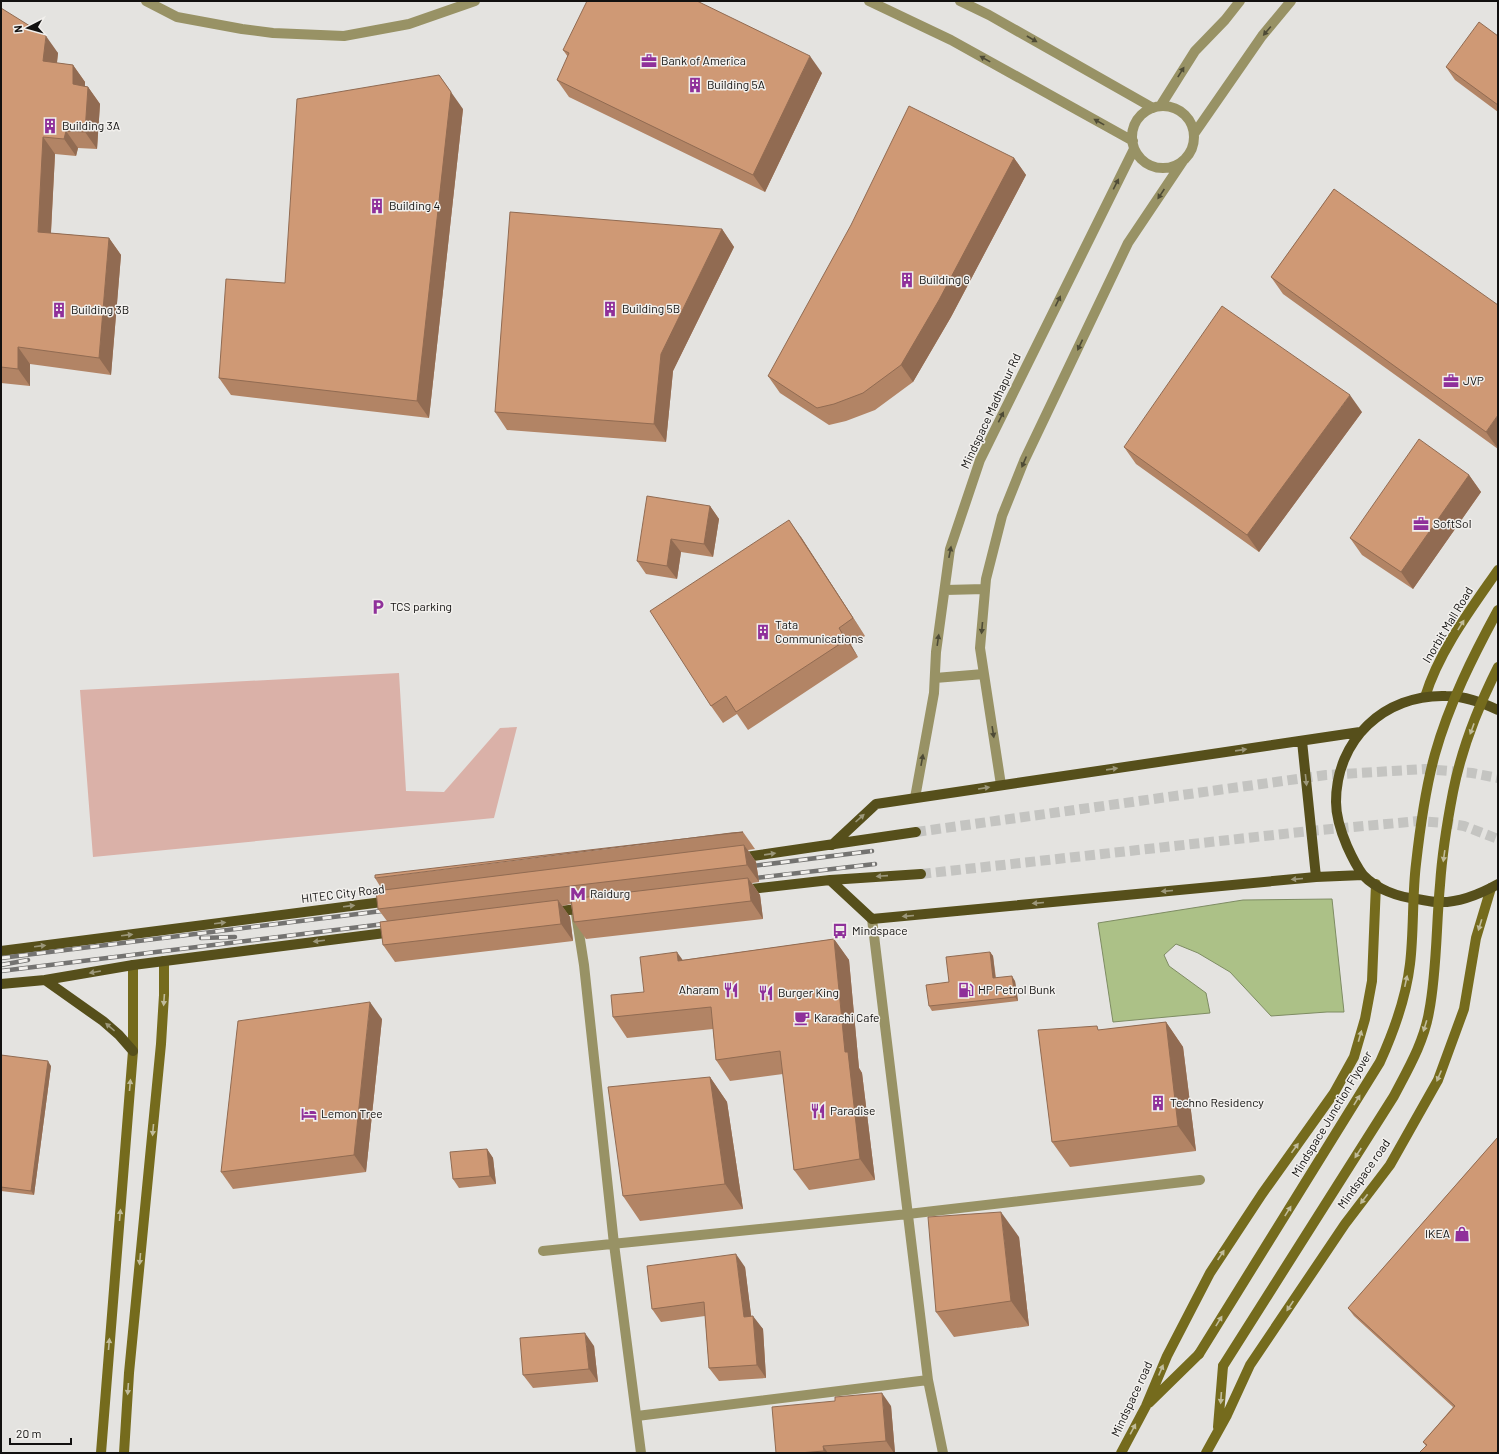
<svg xmlns="http://www.w3.org/2000/svg" width="1499" height="1454" font-family="Barlow,sans-serif">
<style>
.green{fill:#dab1a8}
.water{fill:#acc187;stroke:#7e8c63}
.lines{fill:none;stroke-linecap:round;stroke-linejoin:round}
.primary-tunnel{stroke:#c4c4c1;stroke-width:10;stroke-dasharray:10 5;stroke-linecap:butt}
.minor{stroke:#989265;stroke-width:10}
.tertiary{stroke:#989265;stroke-width:10}
.secondary{stroke:#756b1d;stroke-width:10}
.primary{stroke:#564f1b;stroke-width:10}
.rail-casing{stroke:#747371;stroke-width:4.5}
.rail{stroke:#f2f0ed;stroke-width:3;stroke-dasharray:9;stroke-linecap:butt}
.secondary-bridge{stroke:#756b1d;stroke-width:10}
.wall{fill:#b28465}
.shaded-wall{fill:#916b52}
.building{fill:#cf9975;stroke:#916b52}
.oneway{fill:#4e4b36}
.oneway2{fill:#c0bb9a}
.oneway3{fill:#9c977a}
.labels{text-anchor:middle;stroke-width:3;stroke-linejoin:round;paint-order:stroke}
.poi-label{font-size:12px;fill:#121110;stroke:#f2f0ed;text-anchor:start}
.street-label{font-size:12px;fill:#121110;stroke:#f2f0ed}
</style>
<rect width="100%" height="100%" fill="#e4e3e0"/>
<path class="green" d="M399,673L406,791L444,792L500,728L517,727L494,818L93,857L80,690Z"/>
<path class="water" d="M1332,899L1344,1012H1327L1271,1016L1230,972L1198,953L1176,944L1164,955L1169,966L1206,993L1210,1013L1113,1022L1098,923L1243,900Z"/>
<g class="lines">
<path class="primary-tunnel" d="M916,832L1326,775L1425,769L1472,773L1498,778
M921,874L1310,831L1419,821L1446,823L1464,826L1498,839"/>
<path class="minor" d="M146,1L177,17L242,29L273,33L344,36L409,24L475,1
M576,914L584,965L614,1244L641,1453
M872,919L928,1380L943,1453
M543,1251L908,1214L1200,1180
M637,1416L928,1380"/>
<path class="tertiary" d="M869,1L951,40L1133,141
M960,1L989,15L1153,108
M1161,105L1195,51L1225,20L1240,1
M1132 137a31 31 0 1 1 62 0a31 31 0 1 1-62 0Z
M1194,134L1262,36L1291,1
M945,590L985,589
M935,678L984,674
M1001,785L980,648L986,579L1002,516L1024,461L1128,243L1183,161
M915,798L934,693L936,652L950,549L980,460L1134,149"/>
<path class="secondary" d="M1425,697C1439,651 1471,609 1498,570
M1149,1403L1199,1354
M1218,1427L1223,1366
M101,1453L133,1051V965
M124,1453L129,1373L161,1044L164,995V961
M1121,1453L1146,1406L1167,1356L1210,1273L1262,1194L1334,1093L1354,1057L1365,1019L1372,981L1376,884
M1206,1453L1227,1415L1250,1365L1345,1224L1390,1165L1438,1080L1464,1009L1476,938L1491,888"/>
<path class="primary" d="M1498,710C1481,702 1465,696 1446,696C1384,694 1336,740 1336,802C1336,817 1341,832 1347,846C1351,855 1357,867 1363,875C1376,889 1398,897 1417,899C1424,900 1431,902 1438,902C1459,903 1480,894 1498,884
M1302,741L1316,877
M832,845L876,804L1360,732
M739,858L916,832
M830,880L872,919L1316,877L1363,875
M743,890L830,880L921,874
M552,912L586,908
M1,951L390,901
M45,980L103,1021L119,1035L133,1051
M1,984L45,980L133,965L393,932"/>
<defs>
<path id="rail" d="M745,867L872,851
M747,879L875,864
M201,938L235,937
M1,958L390,910
M1,965L28,960
M1,971L392,923"/>
</defs>
<use href="#rail" class="rail-casing"/>
<use href="#rail" class="rail"/>
<path class="secondary-bridge" d="M1199,1354L1380,1062C1394,1031 1406,998 1410,964C1414,931 1412,897 1416,864C1420,828 1425,790 1435,754C1449,704 1473,656 1498,610
M1223,1366L1394,1096C1408,1069 1424,1042 1429,1012C1437,971 1436,927 1440,885C1442,855 1447,823 1453,792C1461,751 1479,705 1498,667"/>
</g>
<path class="wall" d="M1,8L58,53L57,63L73,65L85,82V86L88,87L100,104L97,149L78,148L76,156L55,154L51,233L109,238L121,255L111,375L30,364V386L1,383Z
M1498,36V112L1455,80L1446,67Z
M563,50L822,73L765,192L569,97L557,80L568,57Z
M463,109L429,418L231,395L219,378L285,283Z
M1014,158L1026,175L951,317L913,382L875,410L846,421L829,425L780,393L768,376Z
M1334,189L1498,449L1283,294L1271,277Z
M722,229L734,247L673,371L666,442L507,430L495,412Z
M1362,412L1259,552L1136,464L1124,447Z
M1469,475L1481,492L1413,589L1362,555L1350,538Z
M710,506L719,519L713,557L681,552L677,579L646,574L637,561Z
M801,537L865,636L851,645L858,657L748,730L737,714L723,723L711,706Z
M743,832L755,849L748,850L756,862L759,882L752,883L760,895L763,919L586,939L574,922L571,904L562,906L570,917L573,941L395,962L383,945L387,921L378,909L383,891L375,878Z
M834,939L849,960L859,1068L862,1073L875,1180L809,1190L794,1170L783,1074L730,1081L716,1060L713,1029L627,1038L613,1017L644,992L682,960Z
M990,952L993,956L996,978L1015,981L1018,1001L932,1011L929,1006L949,982Z
M382,1019L366,1172L233,1189L221,1172Z
M1166,1022L1183,1047L1196,1151L1070,1167L1052,1142L1100,1030Z
M1,1055L51,1066L34,1195L1,1191Z
M710,1077L727,1102L743,1209L640,1221L623,1196Z
M1498,1137V1453L1426,1446L1423,1442L1453,1407L1354,1316L1348,1308Z
M487,1149L493,1158L496,1184L459,1188L453,1179Z
M1019,1237L1029,1326L954,1337L936,1312Z
M745,1267L751,1316L763,1329L766,1378L719,1381L709,1368L705,1316L661,1322L652,1309Z
M594,1346L598,1382L533,1388L523,1375Z
M891,1406L895,1453H776Z"/>
<path class="shaded-wall" d="M46,36L58,53L55,78L43,61Z
M810,56L822,73L765,192L753,175Z
M73,65L85,82V101L73,84Z
M439,75L463,109L429,418L417,401Z
M88,87L100,104L97,149L85,132Z
M66,131L78,148L76,156L64,139Z
M43,137L55,154L50,249L38,232Z
M1014,158L1026,175L951,317L913,382L901,365Z
M722,229L734,247L673,371L666,442L654,424L661,354Z
M109,238L121,255L111,375L99,358Z
M18,347L30,364V386L18,369Z
M1350,395L1362,412L1259,552L1247,535Z
M1498,415V449L1486,432Z
M1469,475L1481,492L1413,589L1401,572Z
M710,506L719,519L713,557L704,544Z
M789,520L801,537L865,636L853,618Z
M671,539L681,552L677,579L667,566Z
M839,628L851,645L858,657L846,640Z
M744,845L756,862L759,882L747,865Z
M748,878L760,895L763,919L751,901Z
M558,900L570,917L573,941L561,924Z
M834,939L849,960L859,1068L862,1073L875,1180L860,1159L845,1052Z
M677,952L692,973L678,961Z
M990,952L993,956L996,983L993,978Z
M1012,976L1015,981L1018,1001L1015,997Z
M370,1002L382,1019L366,1172L354,1155Z
M1166,1022L1183,1047L1196,1151L1178,1126Z
M48,1061L51,1066L34,1195L31,1191Z
M710,1077L727,1102L743,1209L725,1184Z
M487,1149L493,1158L496,1184L490,1176Z
M1001,1212L1019,1237L1029,1326L1011,1301Z
M736,1254L745,1267L753,1330L744,1317Z
M753,1316L763,1329L766,1378L757,1365Z
M585,1333L594,1346L598,1382L589,1369Z
M882,1393L891,1406L895,1453H894L886,1441Z
M823,1446L828,1453H825L824,1451Z"/>
<path class="building" d="M587,1H697L810,56L753,175L557,80L569,53L563,50Z
M1,8L46,36L43,61L73,65V84L88,87L85,132L66,131L64,139L43,137L38,232L109,238L99,358L18,347V369L1,367Z
M1479,22L1498,36V105L1446,67Z
M439,75L451,92L417,401L219,378L226,279L285,283L297,99Z
M909,106L1014,158L939,300L901,365L863,393L834,404L817,408L768,376L851,225Z
M1334,189L1498,305V415L1486,432L1271,277Z
M510,212L722,229L661,354L654,424L495,412Z
M1222,306L1350,395L1247,535L1124,447Z
M1419,439L1469,475L1401,572L1350,538Z
M647,496L710,506L704,544L671,539L667,566L637,561Z
M789,520L853,618L839,628L846,640L736,712L726,696L711,706L650,611Z
M743,832L731,833L375,878V875Z
M744,845L747,865L378,909L376,891Z
M748,878L751,901L574,922L571,899Z
M558,900L561,924L383,945L380,922Z
M834,939L845,1052H848L860,1159L794,1170L780,1051L716,1060L711,1007L613,1017L611,995L644,992L640,957L677,952L678,961Z
M990,952L993,978L1012,976L1015,997L929,1006L926,985L949,982L946,957Z
M370,1002L354,1155L221,1172L238,1021Z
M1166,1022L1178,1126L1052,1142L1038,1030L1097,1026L1098,1030Z
M1,1055L48,1061L31,1191L1,1187Z
M710,1077L725,1184L623,1196L608,1087Z
M1498,1137V1453H1419L1427,1445L1423,1442L1455,1406L1348,1308Z
M487,1149L490,1176L453,1179L450,1152Z
M1001,1212L1011,1301L936,1312L928,1217Z
M736,1254L744,1317L753,1316L757,1365L709,1368L704,1302L652,1309L647,1266Z
M585,1333L589,1369L523,1375L520,1338Z
M882,1393L886,1441L823,1446L824,1451L799,1453H776L772,1407L835,1401V1397Z"/>
<defs><path id="oneway-solid" d="M-6-.8H1V-3.2L6.5 0L1 3.2V.8H-6Z"/></defs>
<g class="oneway">
<use href="#oneway-solid" transform="translate(1267 31) rotate(130)"/>
<use href="#oneway-solid" transform="translate(1032 39) rotate(30)"/>
<use href="#oneway-solid" transform="translate(985 59) rotate(-151)"/>
<use href="#oneway-solid" transform="translate(1181 72) rotate(-58)"/>
<use href="#oneway-solid" transform="translate(1099 122) rotate(-151)"/>
<use href="#oneway-solid" transform="translate(1116 184) rotate(-63)"/>
<use href="#oneway-solid" transform="translate(1161 194) rotate(124)"/>
<use href="#oneway-solid" transform="translate(1058 301) rotate(-64)"/>
<use href="#oneway-solid" transform="translate(1080 345) rotate(115)"/>
<use href="#oneway-solid" transform="translate(1001 417) rotate(-64)"/>
<use href="#oneway-solid" transform="translate(1024 462) rotate(113)"/>
<use href="#oneway-solid" transform="translate(950 552) rotate(-79)"/>
<use href="#oneway-solid" transform="translate(982 628) rotate(95)"/>
<use href="#oneway-solid" transform="translate(938 640) rotate(-82)"/>
<use href="#oneway-solid" transform="translate(993 732) rotate(81)"/>
<use href="#oneway-solid" transform="translate(922 760) rotate(-80)"/>
</g>
<g class="oneway2">
<use href="#oneway-solid" transform="translate(1461 625) rotate(-58)"/>
<use href="#oneway-solid" transform="translate(1472 729) rotate(110)"/>
<use href="#oneway-solid" transform="translate(1444 856) rotate(98)"/>
<use href="#oneway-solid" transform="translate(1480 925) rotate(107)"/>
<use href="#oneway-solid" transform="translate(1406 981) rotate(-78)"/>
<use href="#oneway-solid" transform="translate(164 1000) rotate(94)"/>
<use href="#oneway-solid" transform="translate(1425 1026) rotate(107)"/>
<use href="#oneway-solid" transform="translate(1360 1036) rotate(-74)"/>
<use href="#oneway-solid" transform="translate(1439 1076) rotate(113)"/>
<use href="#oneway-solid" transform="translate(130 1085) rotate(-85)"/>
<use href="#oneway-solid" transform="translate(1357 1100) rotate(-58)"/>
<use href="#oneway-solid" transform="translate(153 1130) rotate(95)"/>
<use href="#oneway-solid" transform="translate(1295 1148) rotate(-54)"/>
<use href="#oneway-solid" transform="translate(1358 1153) rotate(123)"/>
<use href="#oneway-solid" transform="translate(1364 1199) rotate(127)"/>
<use href="#oneway-solid" transform="translate(1288 1211) rotate(-58)"/>
<use href="#oneway-solid" transform="translate(120 1215) rotate(-85)"/>
<use href="#oneway-solid" transform="translate(1221 1255) rotate(-56)"/>
<use href="#oneway-solid" transform="translate(140 1259) rotate(95)"/>
<use href="#oneway-solid" transform="translate(1290 1306) rotate(124)"/>
<use href="#oneway-solid" transform="translate(1219 1321) rotate(-58)"/>
<use href="#oneway-solid" transform="translate(109 1344) rotate(-85)"/>
<use href="#oneway-solid" transform="translate(1161 1370) rotate(-67)"/>
<use href="#oneway-solid" transform="translate(128 1389) rotate(94)"/>
<use href="#oneway-solid" transform="translate(1221 1398) rotate(94)"/>
<use href="#oneway-solid" transform="translate(1133 1429) rotate(-62)"/>
</g>
<g class="oneway3">
<use href="#oneway-solid" transform="translate(1241 750) rotate(-8)"/>
<use href="#oneway-solid" transform="translate(1112 769) rotate(-8)"/>
<use href="#oneway-solid" transform="translate(1306 780) rotate(84)"/>
<use href="#oneway-solid" transform="translate(984 788) rotate(-9)"/>
<use href="#oneway-solid" transform="translate(860 818) rotate(-42)"/>
<use href="#oneway-solid" transform="translate(770 854) rotate(-8)"/>
<use href="#oneway-solid" transform="translate(882 876) rotate(176)"/>
<use href="#oneway-solid" transform="translate(1297 879) rotate(175)"/>
<use href="#oneway-solid" transform="translate(1167 891) rotate(175)"/>
<use href="#oneway-solid" transform="translate(1038 903) rotate(175)"/>
<use href="#oneway-solid" transform="translate(349 906) rotate(-7)"/>
<use href="#oneway-solid" transform="translate(908 916) rotate(175)"/>
<use href="#oneway-solid" transform="translate(220 923) rotate(-7)"/>
<use href="#oneway-solid" transform="translate(127 935) rotate(-7)"/>
<use href="#oneway-solid" transform="translate(319 941) rotate(173)"/>
<use href="#oneway-solid" transform="translate(40 946) rotate(-7)"/>
<use href="#oneway-solid" transform="translate(95 972) rotate(170)"/>
<use href="#oneway-solid" transform="translate(110 1027) rotate(-140)"/>
</g>
<defs>
<symbol id="office-bare" viewBox="-9 -9 18 18"><path d="M-6-3h4V-5.5h4V-3h4V5H-6ZM-1-4.5V-3h2v-1.5ZM-6 0V1H6V0Z" fill="#8f309a" stroke="#f2f0ed" stroke-width="2.5" paint-order="stroke"/></symbol>
<symbol id="building-bare" viewBox="-9 -9 18 18"><path d="M-4-6H4V6H1V3H-1V6H-4ZM-2.5-4.3h1.7v1.8h-1.7ZM.8-4.3h1.7v1.8H.8ZM-2.5-1h1.7V.8h-1.7ZM.8-1h1.7V.8H.8Z" fill="#8f309a" stroke="#f2f0ed" stroke-width="2.5" paint-order="stroke"/></symbol>
<symbol id="parking-bare" viewBox="-9 -9 18 18"><path d="M-3.5-5.5H1a3.5 3.5 0 0 1 0 7H-1V5.5H-3.5ZM-1-3.4V-.6H.8a1.4 1.4 0 0 0 0-2.8Z" fill="#8f309a" stroke="#f2f0ed" stroke-width="2.5" paint-order="stroke"/></symbol>
<symbol id="metro-bare" viewBox="-9 -9 18 18"><path d="M-5.5 5V-5H-3L0 0L3-5H5.5V5H3V-.5L0 4L-3-.5V5Z" fill="#8f309a" stroke="#f2f0ed" stroke-width="2.5" paint-order="stroke"/></symbol>
<symbol id="bus-bare" viewBox="-9 -9 18 18"><path d="M-5-6H5V4H4V6H2V4H-2V6H-4V4H-5ZM-3.5-4V0h7V-4ZM-3.5 1.2v1.5H-2V1.2ZM2 1.2v1.5H3.5V1.2Z" fill="#8f309a" stroke="#f2f0ed" stroke-width="2.5" paint-order="stroke"/></symbol>
<symbol id="restaurant-bare" viewBox="-9 -9 18 18"><path d="M-5-6h1v4h1v-4h1v4h1v-4h1v5L-1.5 .5V6h-2V.5L-5-1ZM5-6V6H3V1.5H1.5Q1.5-4 5-6Z" fill="#8f309a" stroke="#f2f0ed" stroke-width="2.5" paint-order="stroke"/></symbol>
<symbol id="fuel-bare" viewBox="-9 -9 18 18"><path d="M-5.5-6h7V0h2V4h1.3V-2.5L3-4.5l.8-.8L6-3V5H2.5V1h-1V6h-7ZM-4.2-4.7v3.2H.2V-4.7Z" fill="#8f309a" stroke="#f2f0ed" stroke-width="2.5" paint-order="stroke"/></symbol>
<symbol id="cafe-bare" viewBox="-9 -9 18 18"><path d="M-5.5-4.5H6V0H3Q3 3.5 0 3.5H-2.5Q-5.5 3.5-5.5 0ZM3-3.2v2h1.7v-2ZM-6 4.5H4V6H-6Z" fill="#8f309a" stroke="#f2f0ed" stroke-width="2.5" paint-order="stroke"/></symbol>
<symbol id="hotel-bare" viewBox="-9 -9 18 18"><path d="M-6-4.5h1.5V1H6V5H4.5V3h-9V5H-6ZM-4 0a1.8 1.8 0 1 1 3.6 0ZM.5 0V-2.5h3Q6-2.5 6 0Z" fill="#8f309a" stroke="#f2f0ed" stroke-width="2.5" paint-order="stroke"/></symbol>
<symbol id="shop-bare" viewBox="-9 -9 18 18"><path d="M-5-2.5h2.3a2.7 3.5 0 0 1 5.4 0H5L5.5 6h-11ZM-1.5-2.5h3a1.5 2.3 0 0 0-3 0Z" fill="#8f309a" stroke="#f2f0ed" stroke-width="2.5" paint-order="stroke"/></symbol>
</defs>
<g fill-rule="evenodd">
<use href="#office-bare" x="638" y="50" width="22" height="22"/>
<use href="#building-bare" x="684" y="74" width="22" height="22"/>
<use href="#building-bare" x="39" y="115" width="22" height="22"/>
<use href="#building-bare" x="366" y="195" width="22" height="22"/>
<use href="#building-bare" x="896" y="269" width="22" height="22"/>
<use href="#building-bare" x="599" y="298" width="22" height="22"/>
<use href="#building-bare" x="48" y="299" width="22" height="22"/>
<use href="#office-bare" x="1440" y="370" width="22" height="22"/>
<use href="#office-bare" x="1410" y="513" width="22" height="22"/>
<use href="#parking-bare" x="367" y="596" width="22" height="22"/>
<use href="#building-bare" x="752" y="621" width="22" height="22"/>
<use href="#metro-bare" x="567" y="883" width="22" height="22"/>
<use href="#bus-bare" x="829" y="920" width="22" height="22"/>
<use href="#restaurant-bare" x="720" y="979" width="22" height="22"/>
<use href="#fuel-bare" x="955" y="979" width="22" height="22"/>
<use href="#restaurant-bare" x="755" y="982" width="22" height="22"/>
<use href="#cafe-bare" x="791" y="1007" width="22" height="22"/>
<use href="#building-bare" x="1147" y="1092" width="22" height="22"/>
<use href="#restaurant-bare" x="807" y="1100" width="22" height="22"/>
<use href="#hotel-bare" x="298" y="1103" width="22" height="22"/>
<use href="#shop-bare" x="1451" y="1223" width="22" height="22"/>
</g>
<g class="labels">
<g class="poi-label">
<text x="661" y="65">Bank of America</text>
<text x="707" y="89">Building 5A</text>
<text x="62" y="130">Building 3A</text>
<text x="389" y="210">Building 4</text>
<text x="919" y="284">Building 6</text>
<text x="622" y="313">Building 5B</text>
<text x="71" y="314">Building 3B</text>
<text x="1463" y="385">JVP</text>
<text x="1433" y="528">SoftSol</text>
<text x="390" y="611">TCS parking</text>
<text x="775" y="629">Tata<tspan x="775" dy="14">Communications</tspan></text>
<text x="590" y="898">Raidurg</text>
<text x="852" y="935">Mindspace</text>
<text x="719" y="994" text-anchor="end">Aharam</text>
<text x="978" y="994">HP Petrol Bunk</text>
<text x="778" y="997">Burger King</text>
<text x="814" y="1022">Karachi Cafe</text>
<text x="1170" y="1107">Techno Residency</text>
<text x="830" y="1115">Paradise</text>
<text x="321" y="1118">Lemon Tree</text>
<text x="1450" y="1238" text-anchor="end">IKEA</text>
</g>
<g class="street-label">
<text transform="translate(991 411) rotate(-65)" y="4">Mindspace Madhapur Rd</text>
<text transform="translate(1448 625) rotate(-59)" y="4">Inorbit Mall Road</text>
<text transform="translate(343 894) rotate(-7)" y="4">HITEC City Road</text>
<text transform="translate(1332 1114) rotate(-59)" y="4">Mindspace Junction Flyover</text>
<text transform="translate(1364 1174) rotate(-55)" y="4">Mindspace road</text>
<text transform="translate(1132 1399) rotate(-65)" y="4">Mindspace road</text>
</g>
</g>
<rect width="1499" height="1454" fill="none" stroke="#121110" stroke-width="4"/>
<g transform="translate(28 28) rotate(264)" stroke="#f2f0ed" stroke-width="3" paint-order="stroke">
<path d="M0-3L7 15L0 10L-7 15Z" fill="#121110"/>
<text y="-6" font-size="11" font-weight="bold" text-anchor="middle" fill="#121110">N</text>
</g>
<path d="M10 1438v6h61v-6" fill="none" stroke="#121110" stroke-width="2"/>
<text x="16" y="1438" font-size="12" fill="#121110" stroke="#f2f0ed" stroke-width="3" paint-order="stroke">20 m</text>
</svg>
